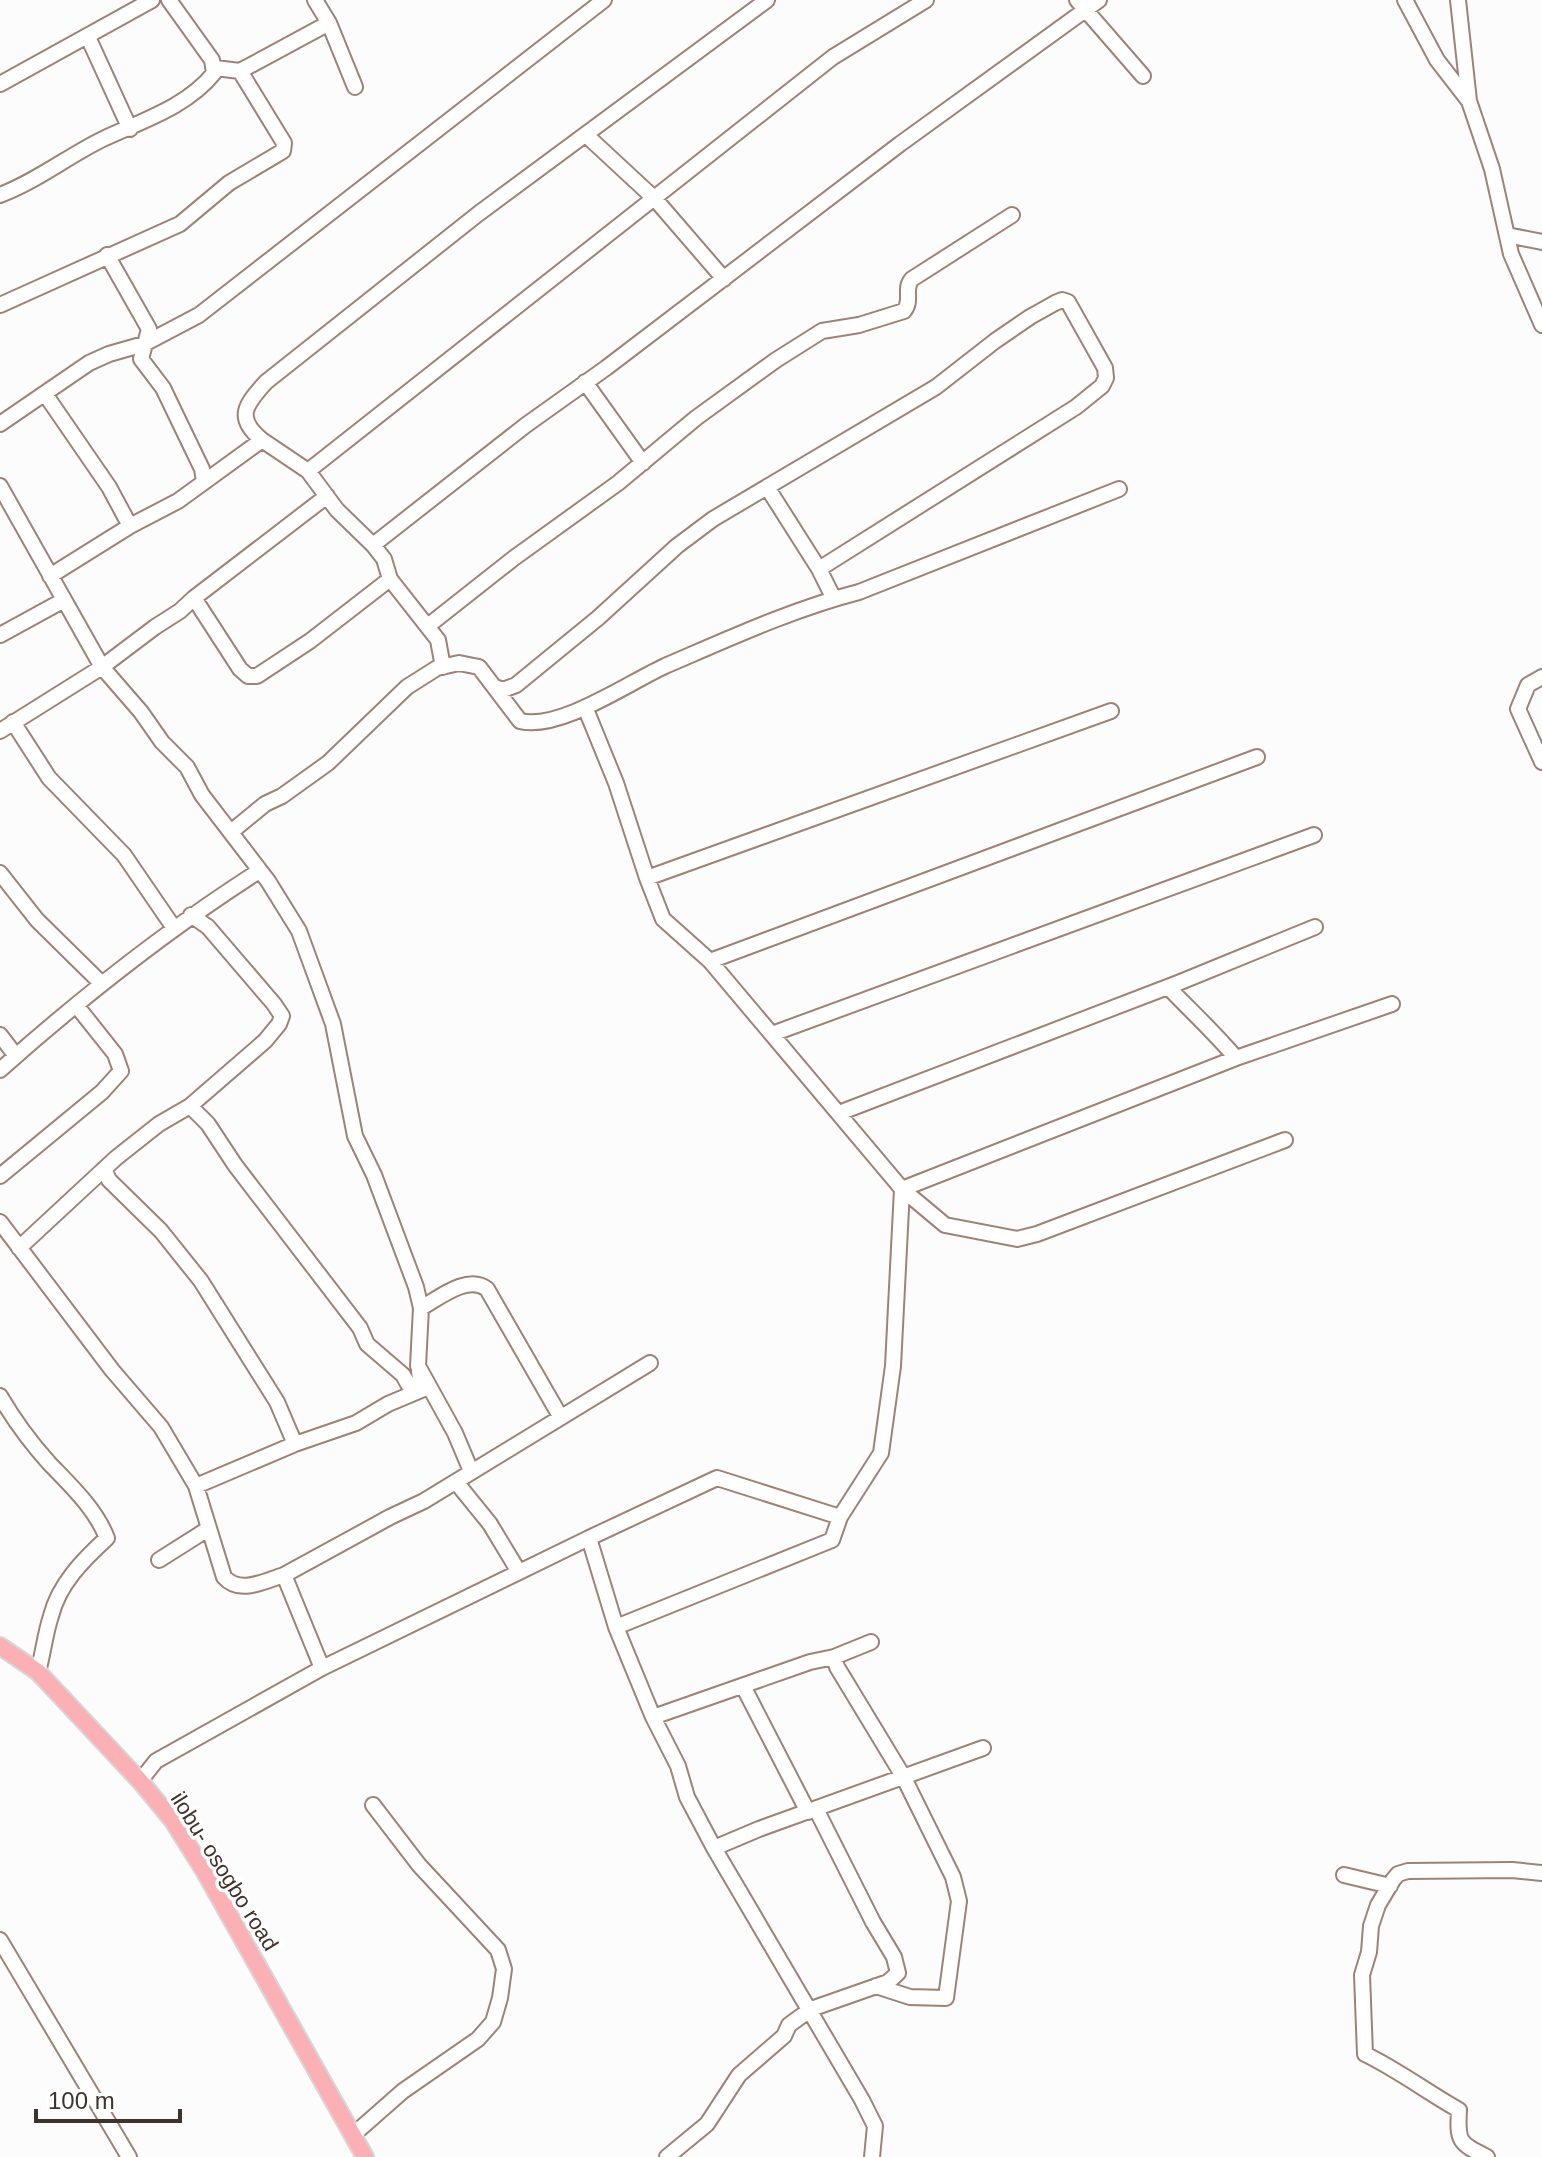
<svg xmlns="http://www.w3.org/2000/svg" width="1542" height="2157" font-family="Arial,sans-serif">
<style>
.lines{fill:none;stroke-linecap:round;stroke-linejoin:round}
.minor-casing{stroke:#9e8277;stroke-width:18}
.major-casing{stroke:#d9d6d5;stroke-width:20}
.minor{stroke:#fff;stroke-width:14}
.major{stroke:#fbb0b5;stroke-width:16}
.labels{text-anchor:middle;stroke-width:7;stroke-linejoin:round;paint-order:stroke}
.street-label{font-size:22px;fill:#3f332e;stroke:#fff}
</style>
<rect width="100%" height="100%" fill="#fcfcfc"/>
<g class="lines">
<defs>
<path id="minor" d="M315,0L329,23L355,87
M1077,0L1143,76
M1405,0L1437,60L1468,100
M1458,0L1469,101L1492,169L1511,254L1542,325
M88,37L130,129
M215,68L240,71L329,23
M0,84L152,0
M586,135L655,199L724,279
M0,195C37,181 68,156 103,139C141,121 187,107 214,73L212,60L169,0
M1507,235L1542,242
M107,255L149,329L141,359L163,388L202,469L204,481
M0,305L180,224L229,183L283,151L284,143L240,71
M585,382L643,463
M45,394L109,487L130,526
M0,424L89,363L109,354L144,344L199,315L604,0
M262,440C235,418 245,405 266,382L478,214L767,0
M308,471L833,57L926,0
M0,486L102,667L141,712L162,742L187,767L202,795L268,881L299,931L333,1024L355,1136L374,1175L416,1287L421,1308L418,1366L455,1433L471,1471
M767,487L819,569L834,599
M373,545L526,425L606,368L900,144L1099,0
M50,576L130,526L178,501L262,440L308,471L337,510L373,545L384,559L390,579
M194,598L327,496
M429,625L514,558L618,483L696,418L776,360L822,331L859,325L904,311C913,300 903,289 912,279L1012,215
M0,635L64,600
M1542,677L1528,685L1518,709L1542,762
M495,687L503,690L516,685L598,618L677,546L713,519L936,387L995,341L1030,317L1055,303L1062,300L1068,302L1105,368L1106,378L1102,386L1076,407L819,569
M585,707L616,783L647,878L663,919L710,961L902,1189L945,1225L1017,1239L1037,1234L1285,1140
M13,722L49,778L124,855L174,928
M0,731L102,667L155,627L180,611L194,598L240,669L248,676H257L310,641L390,579L438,640L443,667
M231,832L265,804L282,796L328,763L407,687L437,668L459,663L479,667L520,721C559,731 628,683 665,666C728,639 793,609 859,592L1119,489
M0,873L37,920L102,984
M647,878L1111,711
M710,961L1257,757
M1168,987C1191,1011 1214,1032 1236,1058
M772,1034L1314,835
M0,1035L16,1056
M0,1070C82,997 167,930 259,871
M190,1106L208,1124L235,1165L360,1328L367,1344L403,1375L408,1384L421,1389L419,1371
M839,1113L1178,983L1315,927
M104,1169L109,1180L161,1231L201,1281L277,1402L295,1444
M0,1176L102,1092L121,1071L115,1054L76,1005
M902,1189L1236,1058L1392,1004
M0,1222L112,1370L161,1427L196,1486L224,1577C240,1595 264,1581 284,1575L322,1668
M19,1248L116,1158L159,1124L190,1106L265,1041L279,1024L282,1016L274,1004L208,927L191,915
M421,1308C439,1298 468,1274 487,1289L560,1416
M0,1396C14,1420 31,1443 49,1463C71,1486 95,1508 107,1538C83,1560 59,1584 51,1616C45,1634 43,1654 38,1672
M456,1482L490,1524L519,1572
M196,1486L295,1444L356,1423L388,1404L426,1388
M589,1538L717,1478L840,1517
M159,1560L208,1529
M284,1575L390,1517L424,1501L650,1363
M616,1627L832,1540L840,1517L881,1453L893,1366L902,1189
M834,1657L871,1642
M743,1686L808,1812
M653,1717L810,1662L834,1657L837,1667L903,1776L953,1877L959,1901L946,1998L910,1997L876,1986
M140,1781L156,1761L322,1668L589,1538L616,1627L653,1717L678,1766L687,1797L714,1848L862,2100L875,2126L872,2157
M714,1848L759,1829L983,1748
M1344,1875L1390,1886
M0,1940L129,2157
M353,2135L403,2091L478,2039L493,2022L500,1998L504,1969L498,1950L419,1865L373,1805
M667,2157L707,2124L739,2075L784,2036L789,2025L811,2009L888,1982L898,1973L894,1957L873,1922L816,1809
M1487,2157C1459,2143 1457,2142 1459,2110C1427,2092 1398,2070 1365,2054L1362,1975L1369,1952L1371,1926L1378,1905L1393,1880L1398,1874L1408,1871L1512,1870L1542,1873"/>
<path id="major" d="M0,1646L38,1672L140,1781L173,1821L205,1872L365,2157"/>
</defs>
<use href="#minor" class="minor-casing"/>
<use href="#major" class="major-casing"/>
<use href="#minor" class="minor"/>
<use href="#major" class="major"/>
</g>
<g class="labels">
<g class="street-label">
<text transform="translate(225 1871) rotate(58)" y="8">ilobu- osogbo road</text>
</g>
</g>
<path d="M36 2109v12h144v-12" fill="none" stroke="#3f332e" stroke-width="4"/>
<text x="48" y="2109" font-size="24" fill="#3f332e" stroke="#ffffff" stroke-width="6" paint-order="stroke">100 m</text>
</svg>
